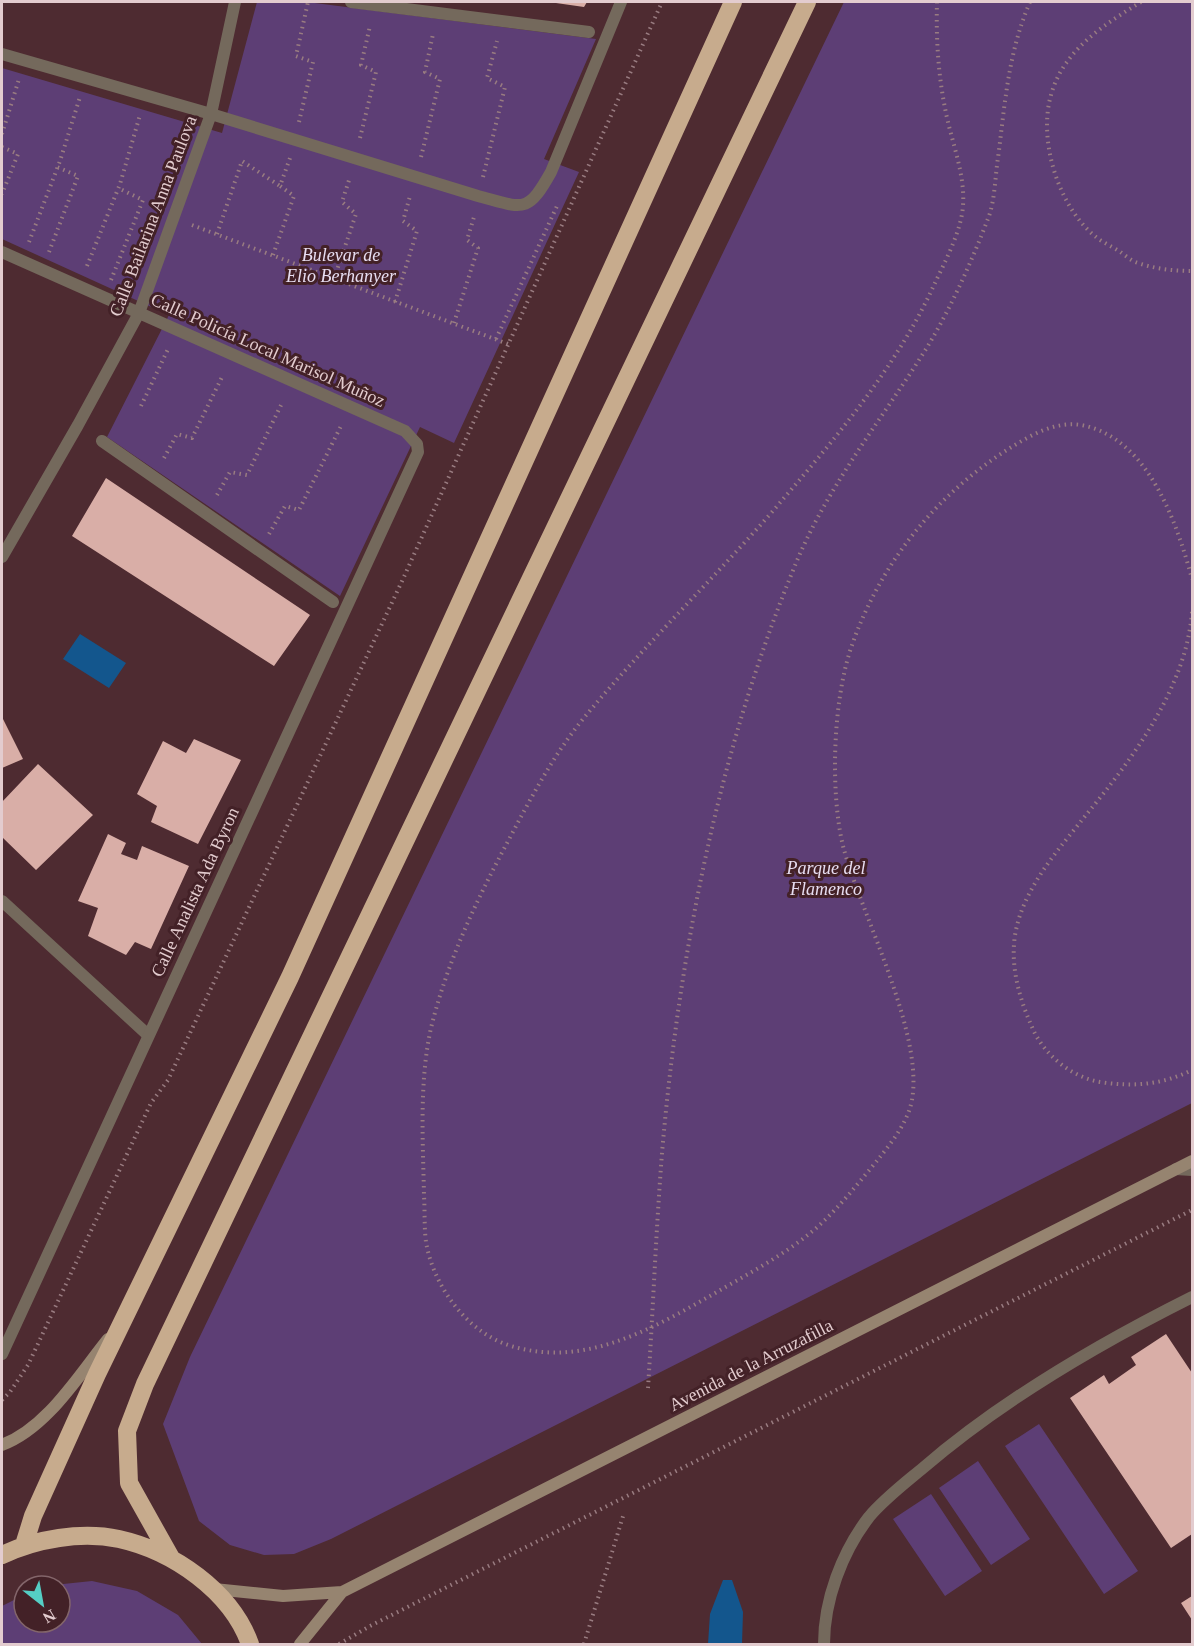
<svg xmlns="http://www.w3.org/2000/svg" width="1194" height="1646" font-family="'Times New Roman',serif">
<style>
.green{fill:#5d3e75}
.water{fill:#13568d}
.building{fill:#d9aea7}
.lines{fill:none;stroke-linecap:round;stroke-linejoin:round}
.path{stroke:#997c81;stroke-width:4;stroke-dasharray:1.5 4.5;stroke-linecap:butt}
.lane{stroke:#74695c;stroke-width:12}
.street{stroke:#74695c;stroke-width:12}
.secondary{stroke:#968470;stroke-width:12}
.highway{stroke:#c7ab8d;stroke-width:18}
.labels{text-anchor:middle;stroke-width:6;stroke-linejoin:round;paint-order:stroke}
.street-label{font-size:18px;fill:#e3cccf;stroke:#432127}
.park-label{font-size:18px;font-style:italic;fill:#e7ddf1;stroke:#432127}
</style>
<rect width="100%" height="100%" fill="#4e2b31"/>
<path class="green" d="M257,2H307L596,39L544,159L579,172L454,443L420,427L340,596L107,437L169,315L2,239V68L222,133Z
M844,2H1192V1103L331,1539L294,1554L264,1555L230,1545L199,1521L163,1424L190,1357Z
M1039,1424L1138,1571L1104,1594L1005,1446Z
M978,1461L1030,1539L991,1565L939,1488Z
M931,1494L982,1571L945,1596L893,1519Z
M92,1581L137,1591L178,1615L202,1644H2V1606L24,1595V1622H60V1586H44Z"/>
<path class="water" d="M80,634L126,663L109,688L63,659Z
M723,1580H732L743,1612L742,1644H708L710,1614Z"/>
<path class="building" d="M549,2H587L584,7Z
M106,478L310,615L274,666L72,536Z
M2,717L23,759L2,768Z
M194,739L241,760L198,844L151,822L157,806L137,794L163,741L186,753Z
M38,764L93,815L36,870L2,837V802Z
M108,834L126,843L121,854L137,860L142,846L189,866L151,949L135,942L126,955L88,936L98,908L78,901Z
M1166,1334L1192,1373V1534L1171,1548L1070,1398L1104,1375L1109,1384L1136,1365L1131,1357Z
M1192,1596V1620L1181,1603Z"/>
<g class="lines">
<path class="path" d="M937,2C936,37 938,73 945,108C951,142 968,179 962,214C958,237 944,264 934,285C898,364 840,433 784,498C721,572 650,639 588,713C558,748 535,790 514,830C480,893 448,958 431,1028C419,1082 423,1141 424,1196C425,1211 424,1227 426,1242C433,1285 466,1331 508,1345C581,1369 648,1331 710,1296C744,1276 783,1256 814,1230C837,1210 856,1186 876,1162C888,1147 902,1130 909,1111C932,1047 860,913 843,846C830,792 833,701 851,648C879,565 936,494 1010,448C1031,435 1055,421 1081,425C1148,437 1177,523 1192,579
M1141,2C1105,24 1063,50 1051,95C1038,140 1058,207 1096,237C1102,242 1111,246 1119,251C1125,255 1131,261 1138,263C1156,269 1174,271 1192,271
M299,122L313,62L296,56L308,2
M2,134L19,79
M360,138L376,72L361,65L370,26
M2,147L18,154L2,194
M421,157L440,79L425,72L433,34
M483,177L505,87L487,78L497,41
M192,225L508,344
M217,234L242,161L280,186
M29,242L60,161L80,97
M49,252L78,176L57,167
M273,255L294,196L280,186L290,158
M87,266L120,184L140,115
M334,279L356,214L342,202L350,177
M111,280L143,200L118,188
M395,302L417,231L403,221L410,196
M454,323L478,248L467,240L474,217
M496,339L557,206
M141,406L169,347
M164,458L177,434L192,438L223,375
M217,495L230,472L247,475L283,401
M269,534L285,506L299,510L341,426
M1192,612C1186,688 1133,758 1086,815C1059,849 1025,886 1016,930C1009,963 1019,998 1032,1027C1043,1054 1071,1077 1100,1082C1133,1087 1162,1085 1192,1070
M648,1388C653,1310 656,1231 662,1153C679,955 718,753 794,568C826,488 880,422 926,349C951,308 972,261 989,216C995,199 995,177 998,158C1005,104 1008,53 1030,2
M2,1400L10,1392L28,1365L151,1103L168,1080L403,579L662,2
M339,1644L370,1626L1192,1210
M584,1644L624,1513"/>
<path class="lane" d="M2,901L148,1035"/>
<path class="street" d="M351,2L589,32
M2,54L211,114L478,196C523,208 527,215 551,172L621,2
M2,252L405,431L417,444L418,452L2,1354
M102,441L333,602
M2,557L78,425L139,313L211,114L235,2
M1176,1169L1192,1170
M824,1644C824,1600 842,1552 869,1517C884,1499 905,1483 923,1468C1003,1399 1098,1344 1192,1297"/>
<path class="secondary" d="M2,1445C47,1428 78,1376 108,1339
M214,1589L283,1596L342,1592L1192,1161
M300,1644L342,1592"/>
<path class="highway" d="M24,1545L33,1516L97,1374L290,977L733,2
M2,1555C36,1539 81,1531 119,1539C173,1551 231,1591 250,1644
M171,1558L129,1483L127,1431L145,1384L807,2"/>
</g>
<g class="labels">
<g class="street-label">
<text transform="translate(153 216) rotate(-69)" y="6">Calle Bailarina Anna Paulova</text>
<text transform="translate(268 350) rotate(24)" y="6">Calle Policía Local Marisol Muñoz</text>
<text transform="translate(195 892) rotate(-65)" y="6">Calle Analista Ada Byron</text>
<text transform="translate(751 1365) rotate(-27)" y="6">Avenida de la Arruzafilla</text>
</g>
<g class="park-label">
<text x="341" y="261">Bulevar de<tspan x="341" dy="21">Elio Berhanyer</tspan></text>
<text x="826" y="874">Parque del<tspan x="826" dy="21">Flamenco</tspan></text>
</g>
</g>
<rect width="1194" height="1646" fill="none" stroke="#e3cccf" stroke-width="6"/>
<g transform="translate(42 1604) rotate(149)"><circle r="28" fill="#432127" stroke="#83656a" stroke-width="1.5"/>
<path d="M0-4.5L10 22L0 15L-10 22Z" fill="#55cec5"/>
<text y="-9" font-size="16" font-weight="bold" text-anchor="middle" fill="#e3cccf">N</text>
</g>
</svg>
